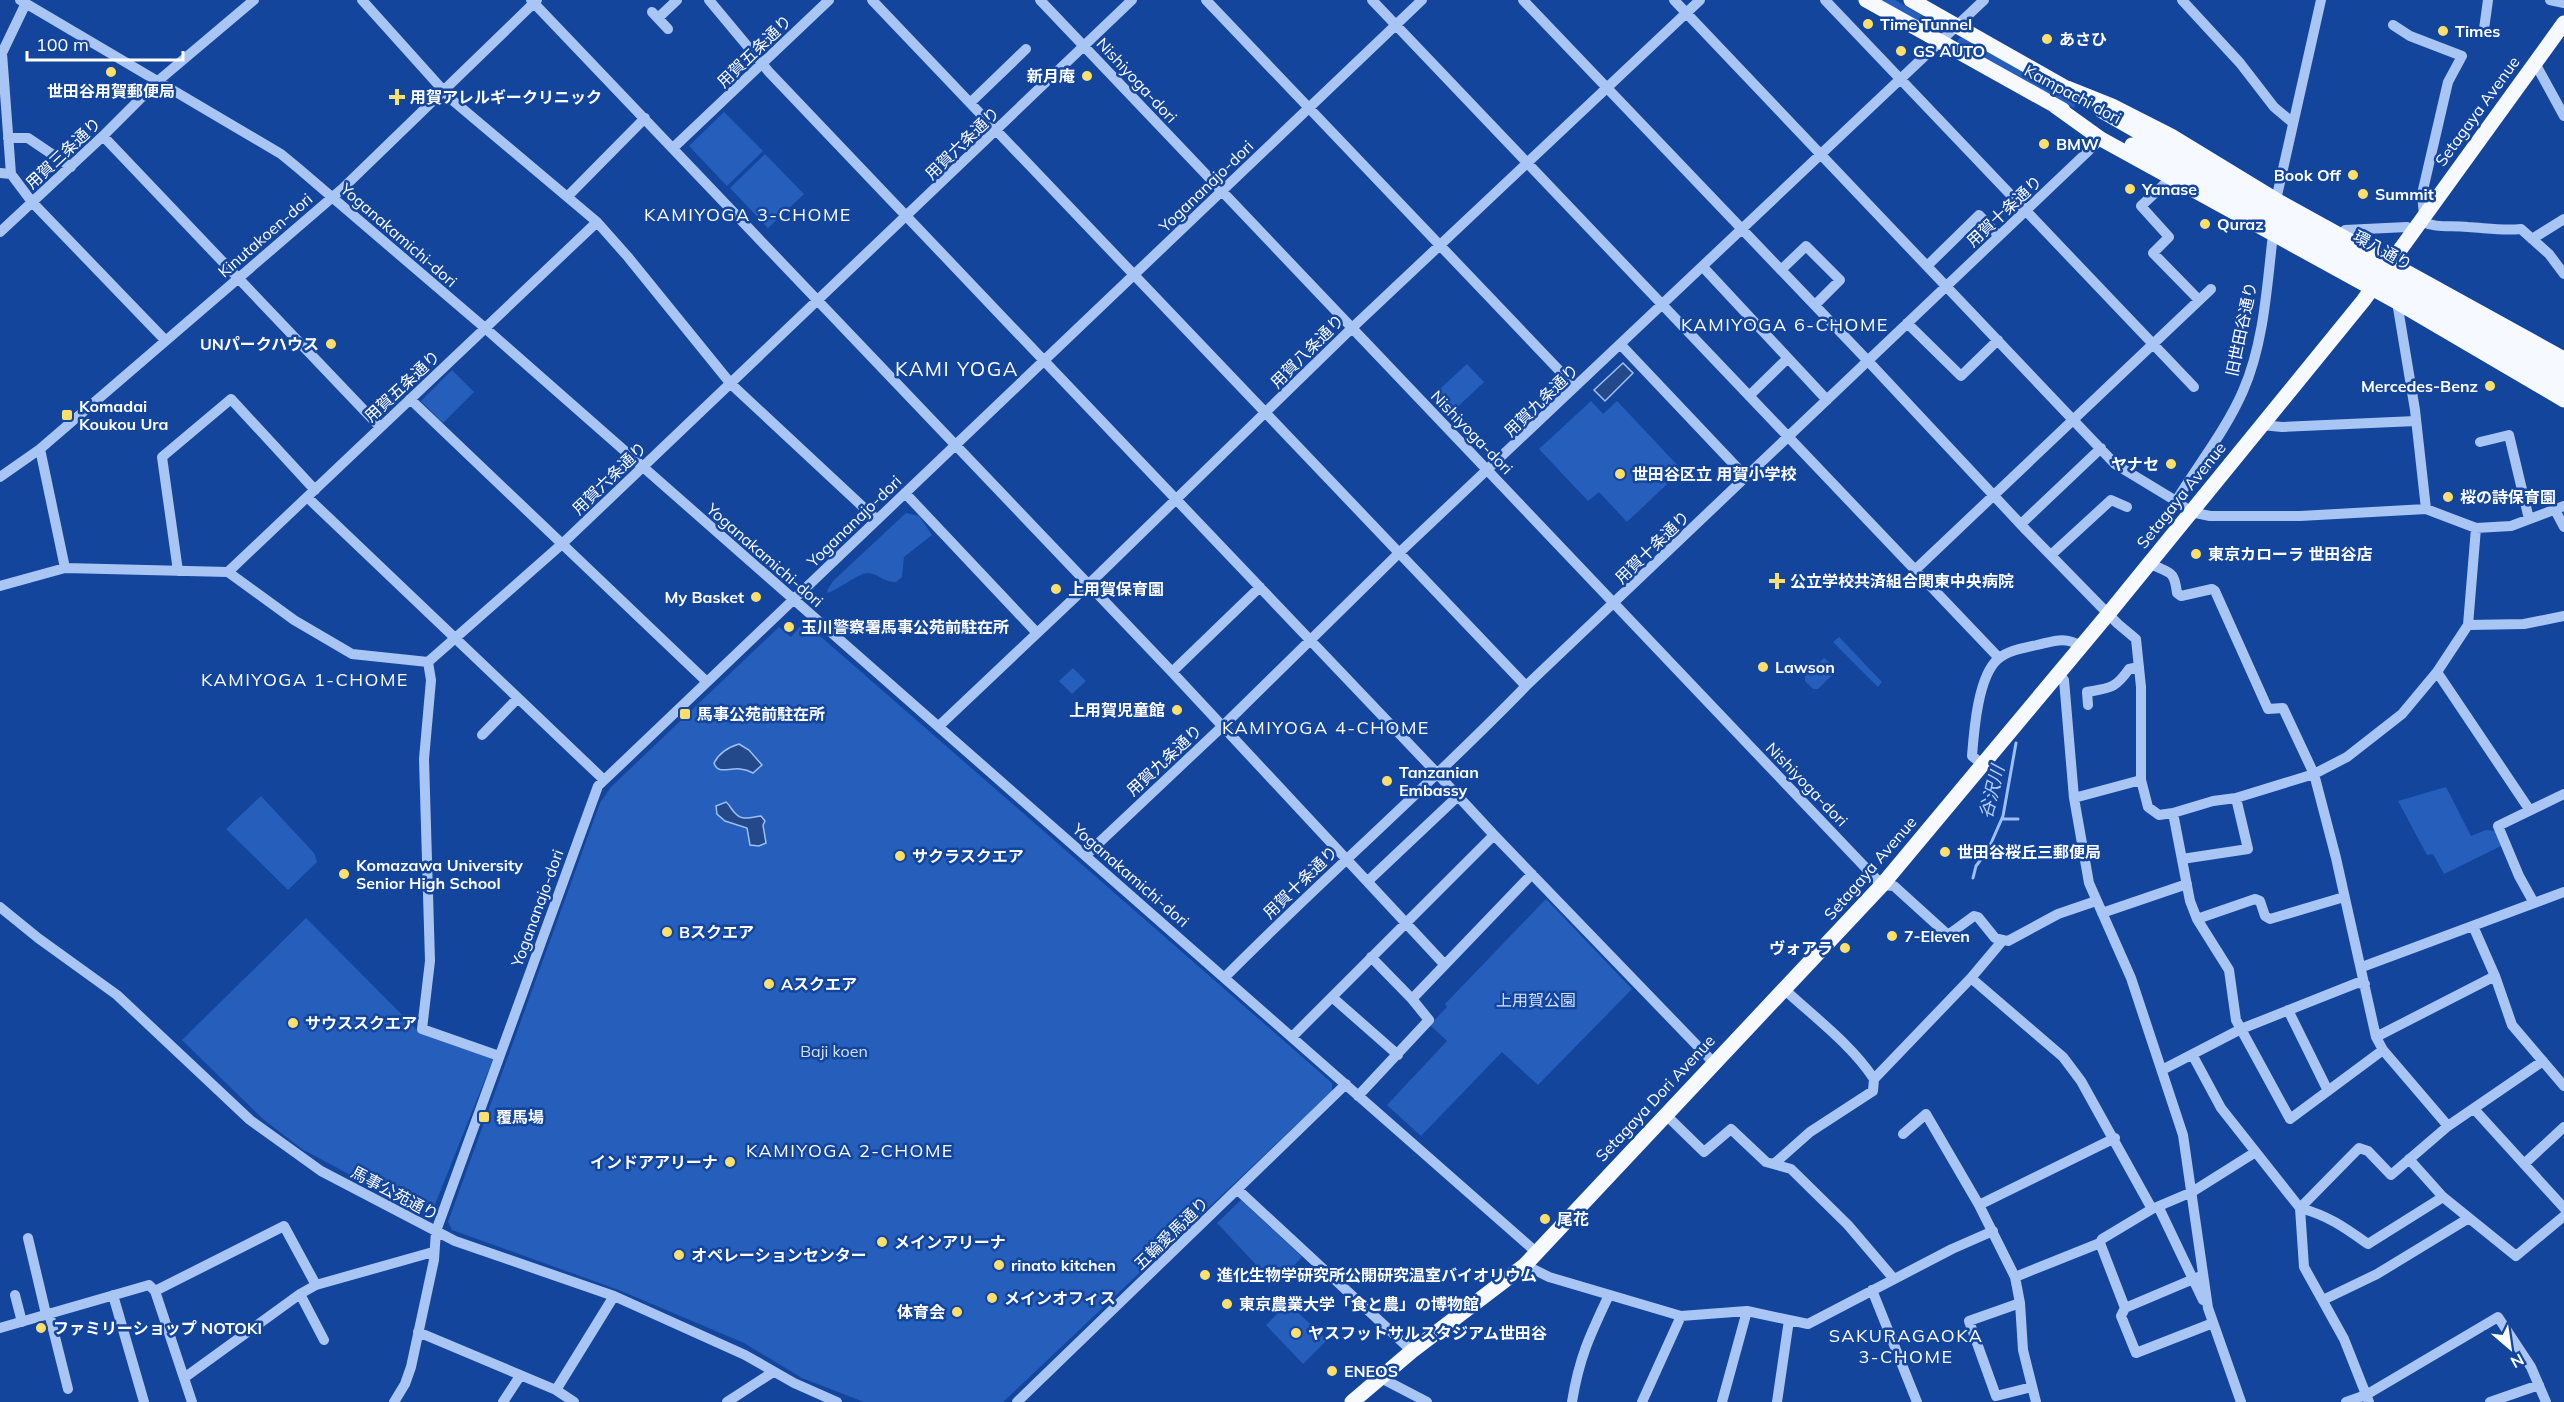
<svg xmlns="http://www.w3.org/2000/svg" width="2564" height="1402" font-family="Mulish,'Noto Sans JP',sans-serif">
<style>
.green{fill:#265ebb}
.water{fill:#24498b;stroke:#9bbff6;stroke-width:1.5}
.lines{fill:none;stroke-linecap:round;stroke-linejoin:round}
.stream{stroke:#9bbff6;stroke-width:3}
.minor{stroke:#a9c5f4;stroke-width:10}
.major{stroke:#f6f9ff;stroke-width:15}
.major-bridge{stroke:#f6f9ff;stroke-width:15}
.poi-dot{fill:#ffdf6c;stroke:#13459d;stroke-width:2}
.labels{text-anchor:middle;stroke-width:5;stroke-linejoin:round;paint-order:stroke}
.poi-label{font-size:16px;font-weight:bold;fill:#fff;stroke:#13459d;text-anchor:start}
.street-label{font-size:16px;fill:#fff;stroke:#13459d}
.park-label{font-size:16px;fill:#d2e2fd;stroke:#13459d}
.neighbourhood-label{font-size:18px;letter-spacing:1.5px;fill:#fff;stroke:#13459d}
.water-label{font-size:18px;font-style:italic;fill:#b6d0fa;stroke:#13459d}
.quarter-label{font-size:20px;letter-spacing:1.5px;fill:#fff;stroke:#13459d}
</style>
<rect width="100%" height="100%" fill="#13459d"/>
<path class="green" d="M1881,0H1895L1937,24L1939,28L1934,30Z
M1959,38H1964L2076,101L2074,108L1959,44L1957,42Z
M724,112L763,151L727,186L689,146Z
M765,154L804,194L768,228L730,188Z
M1467,364L1484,382L1449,415L1432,396Z
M452,370L474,392L443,423L421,401Z
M1591,401L1603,414L1617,401L1682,470L1627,522L1599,492L1588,501L1539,449Z
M906,513L919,516L932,535L904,557L902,577L896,582C883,582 879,574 868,573C859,573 839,589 828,593L827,591L833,581Z
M804,622L1332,1083V1091L1003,1402H864L802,1378L744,1343L619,1290L452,1230L448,1222L600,803L611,787L779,627L791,637Z
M1839,637L1882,682L1878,687L1833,642Z
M1824,658L1835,667V672L1818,689H1813L1805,681V676Z
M1073,668L1086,681L1072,694L1059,681Z
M2446,787L2471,836L2486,830L2496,831L2503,845L2444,874L2433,854L2427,855L2398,801Z
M261,796L314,853L317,862L288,890L226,829Z
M1546,899L1632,989L1538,1085L1502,1052L1421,1136L1387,1105L1447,1041L1430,1025L1447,1007L1445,1004Z
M306,918L420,1033L493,1059L434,1207L421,1213L302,1149L263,1119L182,1040Z
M1241,1200L1302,1257L1275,1285L1217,1223Z
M1288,1303L1327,1340L1303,1364L1266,1325Z"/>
<path class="water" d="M1623,363L1633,373L1605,401L1594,390Z
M739,744L749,750L762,765L753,773C734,762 719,778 714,763C719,753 729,747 739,744Z
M726,802C731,806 731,810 736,814C742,821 753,817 761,816L765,821L763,825L766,843L759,846L750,845L747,828L725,821L717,814L716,806Z"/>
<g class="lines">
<path class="stream" d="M2002,819H2018
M1973,878L1976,866L1988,850L2003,816L2016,743"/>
<path class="minor" d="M20,0L281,154L298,168L485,328L1536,1252
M362,0L451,99L597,222L628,257L731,384L877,520
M531,0L1172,672L1444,964
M709,0L769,72L1432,768L1494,835L1713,1062
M872,0L1526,686
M1040,0L1882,885L1894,886L1948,935L1974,916L1978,917L1995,938L2008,941L2058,914L2096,901
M1206,0L1575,387
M1372,0L1999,658
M1523,0L1868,361L2026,530L2118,624L2136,639L2141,687V780L2148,807L2159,815L2173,813L2213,801L2236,798L2314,774L2347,757L2402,714L2437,672L2468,625L2476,528
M1674,0L2115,464L2176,501
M1825,0L2194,387
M2182,0L2240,63L2274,107L2292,122
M2550,0L2564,3
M652,12L668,29
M658,18L677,0
M2393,25L2410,36L2462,56L2448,82L2422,194L2424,215
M2484,29L2488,0
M2535,63L2564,116
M970,103L1026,49
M103,136L380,427
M8,138H28L71,167
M673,148L829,0
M0,173L11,174L32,202L165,340
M11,174L2,53L26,3
M2171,178L2141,206L2169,237L2153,253L2199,300
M568,196L645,118
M2276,200L2321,0
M2420,221C2438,229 2449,225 2468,227C2486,228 2503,231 2521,229L2549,254L2564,274
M2345,230L2407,227
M0,232L103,136L158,81L254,0
M2273,234C2267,286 2264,343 2243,391C2226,430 2198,465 2176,501L2191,512L2210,516H2300L2426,509L2476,528L2511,526L2564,506
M2532,239L2564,219
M1927,266L1979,215L1999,236
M1703,267L1827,400
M1781,270L1806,246L1840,280L1815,305
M2397,302L2415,410L2426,509
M1907,323L1961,376L1998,340
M1621,345L1746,477
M1749,396L1788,358
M410,399L707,682
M2262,425L2282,427L2416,421
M2480,442L2509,435L2529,519
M40,449L65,568
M0,477L40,449L342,189L537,0
M905,493L1037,633
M307,497L604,780
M2555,510L2564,527
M2021,524L2101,448
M2051,555L2111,500L2127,507
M2149,563C2169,574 2174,568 2177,593L2181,596L2212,589L2215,591L2268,709L2283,708L2314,774L2336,858L2376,1037L2383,1050L2448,1126
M1915,570L2211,289
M178,571L162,457L231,399L315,490
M228,572L597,222
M0,586L65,568L228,572L294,620L352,654L428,662
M2468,625L2524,624L2564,616
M1172,672L1260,587
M2437,672L2529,809
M2057,673L2064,680L2074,798L2089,883L2131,978L2183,1135L2208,1308L2241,1402
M2088,705L2087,692C2110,688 2115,689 2129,669L2139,667
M939,726L1088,585L1352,328L1700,0
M482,735L518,698
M1982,764L1972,756C1974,730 1978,676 1998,659C2008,650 2025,648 2037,645C2054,641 2065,636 2081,646
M2074,798L2141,780
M2173,813L2190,901L2197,919L2229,970L2236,1020L2290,1119L2383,1050
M1086,855L1227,722L1399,553L1984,0
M2182,859L2248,849L2236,798
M1368,881L1458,796
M2534,903L2519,876L2498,826L2564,794
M0,907L38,938L117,995L250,1120L321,1171L455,1241L614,1296L745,1355L794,1383L837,1402
M2102,913L2187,884
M2197,919L2255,899L2260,901L2265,916L2270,919L2344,897
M2473,926L2495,976L2512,1025L2564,1086
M1371,957L1412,999
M2362,967L2564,892
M1225,977C1323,878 1429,786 1526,686L2101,139
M1971,978L2063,1057L2081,1081L2152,1209
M1784,989C1814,1017 1851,1044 1874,1079
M1332,997L1398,1055
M2288,1010L2328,1091
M1292,1037L1494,835
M2376,1037L2495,976
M499,1056L422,1029L430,961L424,759L431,680L428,662L562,544L1132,0
M2193,1056L2221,1108L2300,1208L2304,1267L2344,1339L2369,1402
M2162,1070L2241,1029L2357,983L2365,984
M1358,1096L1429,1020L1412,999L1532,874
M2475,1110L2564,1208
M1665,1114L1704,1152L1731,1129L1766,1162L1791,1169L1848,1225L1894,1279
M1903,1134L1926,1114L1979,1205L2015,1277L2020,1303L2023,1350L2036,1402
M2409,1159L2443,1197L2516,1256L2564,1216
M1775,1163L1810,1132L1873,1091L1874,1079L1971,978L2003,940
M2524,1164L2564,1127
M1238,1190L1412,1351
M1979,1205L2115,1138
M2159,1208L2203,1300
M2300,1208L2359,1148L2368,1151L2391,1175L2448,1126L2543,1061
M2300,1208C2329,1216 2344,1227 2368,1244L2443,1197
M28,1238L46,1314
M2100,1243L2125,1308
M1525,1265L1549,1277L1681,1316L1747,1311L1808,1324L1952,1249L1993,1231
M2203,1275L2125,1308L2121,1316L2136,1353L2213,1323
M2015,1277L2100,1243L2102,1239L2152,1209L2192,1192L2254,1153
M1872,1290L1917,1402
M155,1291L284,1226L316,1285
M300,1294L324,1340
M15,1295L22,1322
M113,1295L144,1402
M2323,1300L2377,1274L2469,1218
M2020,1303L1969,1321L1996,1396L2032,1387
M49,1313L68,1389
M0,1328L149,1285L155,1291L192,1402
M418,1332L556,1390L574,1402
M184,1378L300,1294L316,1285L433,1252
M1381,1378L1427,1402
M556,1390L614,1296
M394,1402L405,1384L411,1367L434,1260L436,1231L598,786L1422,0
M503,1402L520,1376
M727,1402L773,1372
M1017,1402L1346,1084
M1572,1402C1579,1358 1590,1335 1609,1295
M1642,1402L1681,1316
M1722,1402L1747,1311
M1777,1402L1789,1320
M2346,1402L2366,1395L2498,1317L2531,1367L2546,1402
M2490,1402L2539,1385"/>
<path class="major" d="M1866,0L2063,110
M1911,0L2075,93
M2067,88L2112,106L2171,136L2276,200L2564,359
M2055,106L2101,139L2397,302L2564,400
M2102,111L2259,201
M2132,145L2263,216
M2479,325L2564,373
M2474,335L2564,385
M1352,1402L1412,1351L1525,1265L1882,885L2109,613L2363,301L2564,23"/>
<path class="major-bridge" d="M2269,207L2479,325
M2263,216L2474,335"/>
</g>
<g class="poi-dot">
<circle cx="1868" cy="24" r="6"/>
<circle cx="2443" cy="31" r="6"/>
<circle cx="2047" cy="39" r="6"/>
<circle cx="1901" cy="51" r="6"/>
<circle cx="111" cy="72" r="6"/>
<circle cx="1087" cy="76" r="6"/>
<path d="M394 88h6v6h6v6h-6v6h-6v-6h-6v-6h6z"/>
<circle cx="2044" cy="144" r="6"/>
<circle cx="2353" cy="175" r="6"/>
<circle cx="2130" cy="189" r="6"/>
<circle cx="2363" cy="194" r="6"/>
<circle cx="2205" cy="224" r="6"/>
<circle cx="331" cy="344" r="6"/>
<circle cx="2490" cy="386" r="6"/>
<rect x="61" y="409" width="12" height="12" rx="3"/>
<circle cx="2171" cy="464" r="6"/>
<circle cx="1620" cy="474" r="6"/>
<circle cx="2448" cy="497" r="6"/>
<circle cx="2196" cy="554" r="6"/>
<path d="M1774 572h6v6h6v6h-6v6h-6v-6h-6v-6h6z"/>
<circle cx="1056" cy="589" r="6"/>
<circle cx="756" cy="597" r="6"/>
<circle cx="789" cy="627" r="6"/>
<circle cx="1763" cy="667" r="6"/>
<circle cx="1177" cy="710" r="6"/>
<rect x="679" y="708" width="12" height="12" rx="3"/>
<circle cx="1387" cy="781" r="6"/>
<circle cx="1945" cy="852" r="6"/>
<circle cx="900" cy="856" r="6"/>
<circle cx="344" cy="874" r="6"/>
<circle cx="667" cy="932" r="6"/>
<circle cx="1892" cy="936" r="6"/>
<circle cx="1845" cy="948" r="6"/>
<circle cx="769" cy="984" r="6"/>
<circle cx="293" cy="1023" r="6"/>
<rect x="478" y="1111" width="12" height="12" rx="3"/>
<circle cx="730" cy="1162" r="6"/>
<circle cx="1545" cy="1219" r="6"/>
<circle cx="882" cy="1242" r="6"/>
<circle cx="679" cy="1255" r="6"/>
<circle cx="999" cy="1265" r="6"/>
<circle cx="1205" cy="1275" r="6"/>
<circle cx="992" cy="1298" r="6"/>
<circle cx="1227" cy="1304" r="6"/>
<circle cx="957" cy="1312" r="6"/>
<circle cx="41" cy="1328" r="6"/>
<circle cx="1296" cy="1333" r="6"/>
<circle cx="1332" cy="1371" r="6"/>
</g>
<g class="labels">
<g class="poi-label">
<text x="1880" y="30">Time Tunnel</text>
<text x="2455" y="37">Times</text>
<text x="2059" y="45">あさひ</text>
<text x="1913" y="57">GS AUTO</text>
<text x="1075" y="82" text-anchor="end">新月庵</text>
<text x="111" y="97" text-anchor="middle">世田谷用賀郵便局</text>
<text x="410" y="103">用賀アレルギークリニック</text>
<text x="2056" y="150">BMW</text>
<text x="2341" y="181" text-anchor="end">Book Off</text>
<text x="2142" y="195">Yanase</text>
<text x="2375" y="200">Summit</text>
<text x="2217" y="230">Quraz</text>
<text x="319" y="350" text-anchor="end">UNパークハウス</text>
<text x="2478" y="392" text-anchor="end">Mercedes-Benz</text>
<text x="79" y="412">Komadai<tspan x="79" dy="18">Koukou Ura</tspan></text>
<text x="2159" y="470" text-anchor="end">ヤナセ</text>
<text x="1632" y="480">世田谷区立 用賀小学校</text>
<text x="2460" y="503">桜の詩保育園</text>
<text x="2208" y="560">東京カローラ 世田谷店</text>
<text x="1790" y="587">公立学校共済組合関東中央病院</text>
<text x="1068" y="595">上用賀保育園</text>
<text x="744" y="603" text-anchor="end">My Basket</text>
<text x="801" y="633">玉川警察署馬事公苑前駐在所</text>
<text x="1775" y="673">Lawson</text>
<text x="1165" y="716" text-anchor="end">上用賀児童館</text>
<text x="697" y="720">馬事公苑前駐在所</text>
<text x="1399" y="778">Tanzanian<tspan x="1399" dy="18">Embassy</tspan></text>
<text x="1957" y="858">世田谷桜丘三郵便局</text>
<text x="912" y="862">サクラスクエア</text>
<text x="356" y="871">Komazawa University<tspan x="356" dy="18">Senior High School</tspan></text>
<text x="679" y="938">Bスクエア</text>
<text x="1904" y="942">7-Eleven</text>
<text x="1833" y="954" text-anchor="end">ヴォアラ</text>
<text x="781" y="990">Aスクエア</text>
<text x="305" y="1029">サウススクエア</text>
<text x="496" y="1123">覆馬場</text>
<text x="718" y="1168" text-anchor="end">インドアアリーナ</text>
<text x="1557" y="1225">尾花</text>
<text x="894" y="1248">メインアリーナ</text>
<text x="691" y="1261">オペレーションセンター</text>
<text x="1011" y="1271">rinato kitchen</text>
<text x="1217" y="1281">進化生物学研究所公開研究温室バイオリウム</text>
<text x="1004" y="1304">メインオフィス</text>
<text x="1239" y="1310">東京農業大学「食と農」の博物館</text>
<text x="945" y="1318" text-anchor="end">体育会</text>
<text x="53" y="1334">ファミリーショップ NOTOKI</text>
<text x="1308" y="1339">ヤスフットサルスタジアム世田谷</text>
<text x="1344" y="1377">ENEOS</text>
</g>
<g class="street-label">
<text transform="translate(754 51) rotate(-44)" y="6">用賀五条通り</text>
<text transform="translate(1137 80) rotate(47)" y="6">Nishiyoga-dori</text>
<text transform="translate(2073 94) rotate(28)" y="6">Kampachi dori</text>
<text transform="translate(2477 111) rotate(-54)" y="6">Setagaya Avenue</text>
<text transform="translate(962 143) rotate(-44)" y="6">用賀六条通り</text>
<text transform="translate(63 153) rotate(-43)" y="6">用賀三条通り</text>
<text transform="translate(1206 186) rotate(-44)" y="6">Yogananajo-dori</text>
<text transform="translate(2004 211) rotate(-43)" y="6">用賀十条通り</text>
<text transform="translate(265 235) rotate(-41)" y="6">Kinutakoen-dori</text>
<text transform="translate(399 235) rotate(41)" y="6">Yoganakamichi-dori</text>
<text transform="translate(2383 250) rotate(29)" y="6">環八通り</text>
<text transform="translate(2241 329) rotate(-78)" y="6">旧世田谷通り</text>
<text transform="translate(1307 351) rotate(-45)" y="6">用賀八条通り</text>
<text transform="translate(402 386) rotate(-43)" y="6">用賀五条通り</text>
<text transform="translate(1541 400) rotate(-44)" y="6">用賀九条通り</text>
<text transform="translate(1472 432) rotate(46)" y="6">Nishiyoga-dori</text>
<text transform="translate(609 478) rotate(-44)" y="6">用賀六条通り</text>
<text transform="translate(2181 495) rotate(-51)" y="6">Setagaya Avenue</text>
<text transform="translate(854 521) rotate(-44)" y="6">Yogananajo-dori</text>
<text transform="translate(1652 547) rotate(-44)" y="6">用賀十条通り</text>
<text transform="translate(765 555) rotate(41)" y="6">Yoganakamichi-dori</text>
<text transform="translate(1164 760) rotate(-43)" y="6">用賀九条通り</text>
<text transform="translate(1807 784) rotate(46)" y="6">Nishiyoga-dori</text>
<text transform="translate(1870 868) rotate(-49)" y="6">Setagaya Avenue</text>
<text transform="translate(1131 875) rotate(41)" y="6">Yoganakamichi-dori</text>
<text transform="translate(1300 882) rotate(-44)" y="6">用賀十条通り</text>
<text transform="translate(537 908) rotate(-70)" y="6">Yogananajo-dori</text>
<text transform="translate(1655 1098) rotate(-47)" y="6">Setagaya Dori Avenue</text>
<text transform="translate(395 1193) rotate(28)" y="6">馬事公苑通り</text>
<text transform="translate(1171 1233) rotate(-44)" y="6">五輪愛馬通り</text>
</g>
<g class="park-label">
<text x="1536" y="1006">上用賀公園</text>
<text x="834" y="1057">Baji koen</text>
</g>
<g class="neighbourhood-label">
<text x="748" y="221">KAMIYOGA 3-CHOME</text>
<text x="1785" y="331">KAMIYOGA 6-CHOME</text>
<text x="305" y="686">KAMIYOGA 1-CHOME</text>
<text x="1326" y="734">KAMIYOGA 4-CHOME</text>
<text x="850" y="1157">KAMIYOGA 2-CHOME</text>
<text x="1906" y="1342">SAKURAGAOKA<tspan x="1906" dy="21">3-CHOME</tspan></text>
</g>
<g class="water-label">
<text transform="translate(1992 792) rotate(-76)" y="6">谷沢川</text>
</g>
<g class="quarter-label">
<text x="957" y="376">KAMI YOGA</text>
</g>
</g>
<g transform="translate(2510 1348) rotate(151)" stroke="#13459d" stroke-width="4.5" paint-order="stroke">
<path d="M0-4.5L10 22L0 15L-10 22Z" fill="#ffffff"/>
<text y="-9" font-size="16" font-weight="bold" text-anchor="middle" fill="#ffffff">N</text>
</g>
<path d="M27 51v9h156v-9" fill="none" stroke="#ffffff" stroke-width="3"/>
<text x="36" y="51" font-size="18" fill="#ffffff" stroke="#13459d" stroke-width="4.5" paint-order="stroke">100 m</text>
</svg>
